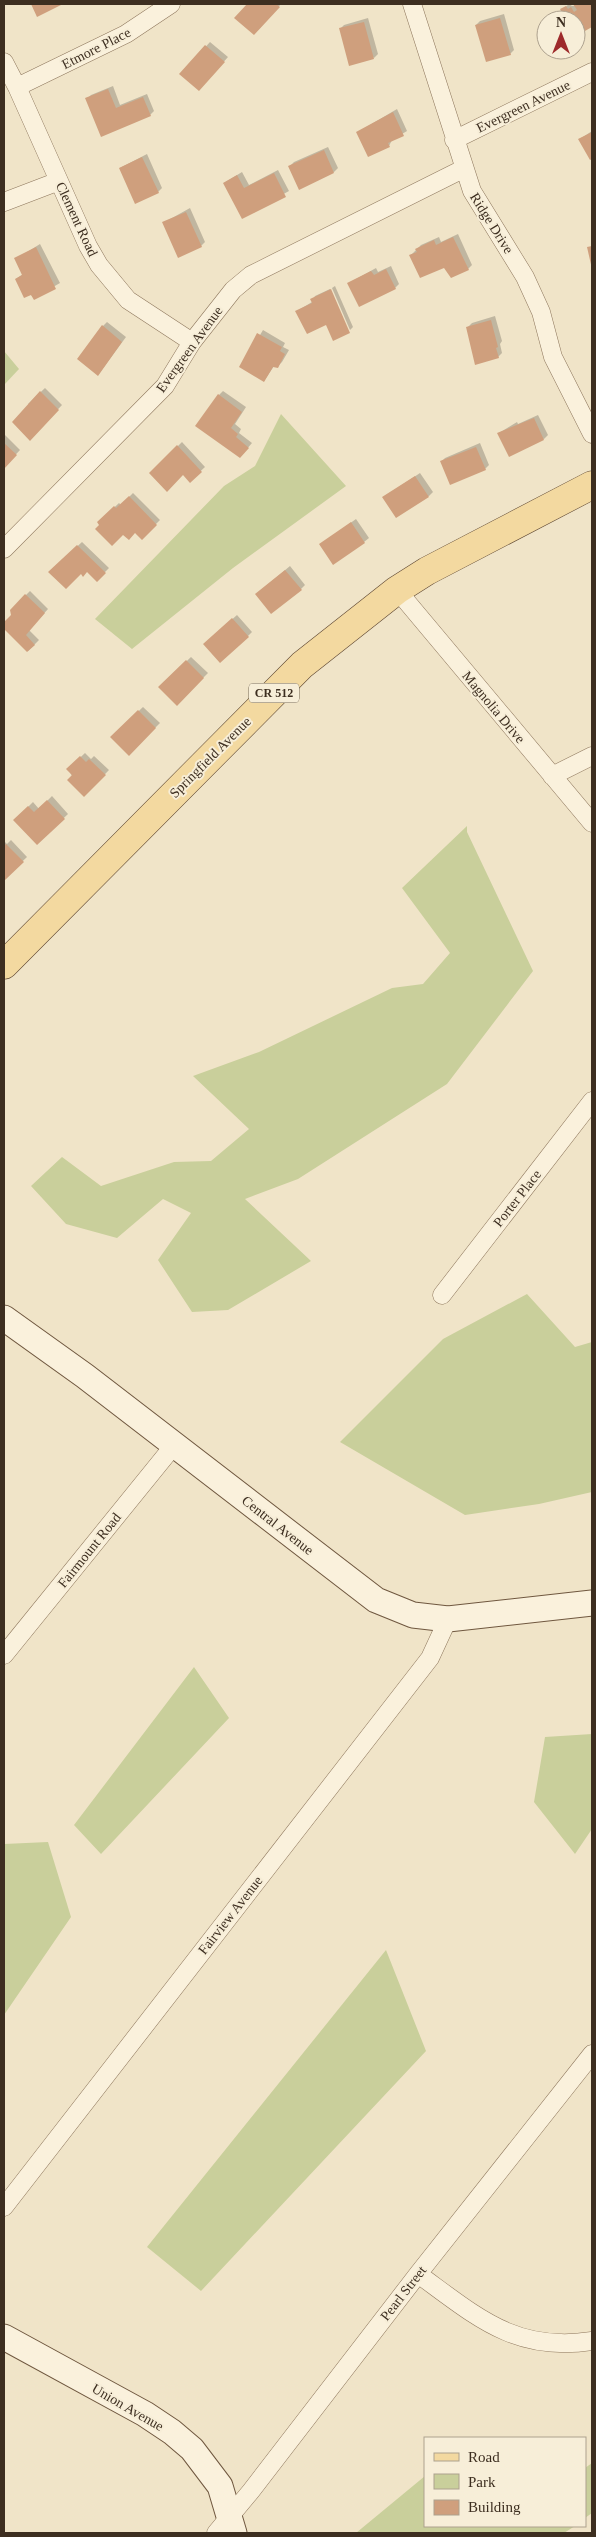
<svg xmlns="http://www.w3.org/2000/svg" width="596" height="2537" font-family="Georgia,serif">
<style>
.green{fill:#c9cf9b}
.shadow{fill:#0003}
.building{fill:#cf9f7d}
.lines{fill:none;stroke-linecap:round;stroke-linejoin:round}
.street-casing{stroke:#8d765c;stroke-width:19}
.secondary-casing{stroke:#6f573f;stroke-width:27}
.primary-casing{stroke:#5b4430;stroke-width:29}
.street{stroke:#faf1dc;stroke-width:18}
.secondary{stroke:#faf1dc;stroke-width:25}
.primary{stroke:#f3d9a0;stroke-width:28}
.labels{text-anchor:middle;stroke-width:4;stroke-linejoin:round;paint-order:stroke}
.shield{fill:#f7eed8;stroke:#756857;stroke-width:1}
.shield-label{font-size:12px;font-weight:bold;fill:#3d2e20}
.street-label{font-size:14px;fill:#3d2e20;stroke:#f7eed8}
</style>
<rect width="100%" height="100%" fill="#f0e4c8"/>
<path class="green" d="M4,351L19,369L4,385Z
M281,414L346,486L233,568L132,649L95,619L224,486L255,466Z
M467,826V832L533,971L447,1084L298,1179L245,1199L311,1261L228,1310L192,1312L158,1260L191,1213L163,1199L117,1238L66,1224L31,1186L62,1157L101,1186L174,1162L211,1161L249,1129L193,1076L259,1052L392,988L423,984L450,953L402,888Z
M527,1294L575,1347L592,1342V1492L539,1504L465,1515L340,1442L443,1339Z
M194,1667L229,1718L101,1854L74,1825Z
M592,1734V1829L575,1854L534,1802L545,1737Z
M48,1842L71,1917L4,2015V1844Z
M386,1950L426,2051L201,2291L147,2247Z
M592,2463V2513L585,2518V2468Z
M425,2476V2526H575L564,2533H356Z"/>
<path class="shadow" d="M249,4H281L258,30L236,18Z
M569,4L572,6L592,4V26L576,34V20H568L562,10Z
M504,14L514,50L510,54L476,25L480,21Z
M368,18L378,54L374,58L340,29L344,25Z
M210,42L228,57L203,85L181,74Z
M113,86L120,105L147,94L154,111L150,115L101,135L87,99L91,95Z
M397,109L407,131L392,140L389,146L358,132Z
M592,131V157L590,158L580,139Z
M328,147L338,168L334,172L290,166L294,162Z
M147,154L162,188L158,192L120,168Z
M278,170L289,191L242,217L224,183L242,172L249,185Z
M190,208L205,242L201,246L163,223Z
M458,234L472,265L468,269L444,266L410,256L421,245L439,237L441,242Z
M40,244L60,283L34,298L16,279L23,274L16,259Z
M391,266L399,284L395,288L349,283L376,268L378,272Z
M335,286L353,327L350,330L332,288Z
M330,289L348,332L297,311L312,302L315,296Z
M495,316L502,341L500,344L502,353L498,357L468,327L472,323Z
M107,322L126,337L98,375L103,326Z
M263,330L285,343L283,347L289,350L282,362L278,366H274L264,381L241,367Z
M45,388L62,405L30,439V406L28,404Z
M223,391L246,407L235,424L241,429L239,433L252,443L240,457L219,395Z
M538,415L548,435L544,439L499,433L517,422L518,424Z
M4,434L20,450L4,467Z
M182,442L205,467L190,481L184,474L151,473Z
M480,443L489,465L485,469L441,462L445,458Z
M420,473L433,492L429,496L384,497Z
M133,493L160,520L142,538L135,532L123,533L99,522L119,503L121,505Z
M356,519L369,538L364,542L321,544Z
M82,542L109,568L97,580L87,570L50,572Z
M290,566L305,585L301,589L261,590Z
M30,591L48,609L29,630L39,640L28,651L4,627V624L12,615L11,610Z
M237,615L252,632L248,636L209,640Z
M191,657L208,673L177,704L160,687Z
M143,707L160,723L129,754L112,737Z
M85,753L91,759L94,756L109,770L84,796L68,769Z
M52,796L68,814L38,843L15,820L33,802L39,809Z
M11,840L27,857L4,879V841L7,844Z"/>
<path class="building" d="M31,4H63L37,17Z
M247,4H276L280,7L254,35L234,18Z
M573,4H592V27L576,36V20H566L560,9L566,6L568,9L571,7L574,12L577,10Z
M500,18L511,55L486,62L475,25Z
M364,22L374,59L349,66L339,28Z
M205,45L225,62L199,91L179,74Z
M108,89L116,108L143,97L151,116L101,137L85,98Z
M393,112L404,136L388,143L390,147L368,157L356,132Z
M592,132V159L590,160L578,139Z
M324,150L334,173L299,190L288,166Z
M142,157L159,193L135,204L119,168Z
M274,173L286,197L242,219L223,183L237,175L244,188Z
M186,212L202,247L178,258L162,222Z
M453,237L469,270L451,278L444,268L420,278L409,255L417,252L415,249L434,240L436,245Z
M592,246V269L587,247Z
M36,247L56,289L34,300L31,295L24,298L15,279L22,275L14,258Z
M386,269L396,289L359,307L347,283L371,271L374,275Z
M331,289L350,333L333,341L326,325L307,334L295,311L312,303L310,299Z
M491,320L498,347L496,348L499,358L475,365L466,327Z
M102,325L122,342L98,376L77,359Z
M257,333L282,347L280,351L285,354L278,368L273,367L264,382L239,367Z
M40,391L59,410L30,441L12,422Z
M218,394L242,412L231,428L238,434L236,437L249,448L240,458L195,426Z
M534,418L544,440L509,457L497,433Z
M4,443L17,455L4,469Z
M177,445L202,472L190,483L183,475L167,492L149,473Z
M476,447L486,470L450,485L440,461Z
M415,476L429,497L396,518L382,497Z
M129,496L157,525L142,540L135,533L129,540L123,535L112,546L95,529L99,525L97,522L114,506L116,508Z
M351,522L365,543L333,565L319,544Z
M77,545L106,573L97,582L87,572L83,577L81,574L66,589L48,572Z
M285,570L302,590L271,614L255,594Z
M25,594L45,613L26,635L35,645L27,652L4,629V622L11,615L10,610Z
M232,618L249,637L220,663L203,644Z
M186,660L204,678L177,706L158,687Z
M138,710L156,728L129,756L110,737Z
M80,756L86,762L89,759L106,775L84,797L67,780L72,775L66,769Z
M47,800L65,819L37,845L13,820L28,806L34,812Z
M6,844L24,862L4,881V846Z"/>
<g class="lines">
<defs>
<path id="street" d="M412,4L472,191L525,277L541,312L553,357L592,434
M4,62L17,87L88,246L99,265L128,300L192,342
M17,87L126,34L171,4
M454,140L592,72
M4,202L59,181
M4,549L165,386L192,342L233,290L251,275L463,169
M397,590L592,823
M552,776L592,756
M442,1295L592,1101
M4,1655L175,1444
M4,2207L430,1658L448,1619
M418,2274C476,2316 515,2353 592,2341
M216,2533L251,2491L418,2274L592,2054"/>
<path id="secondary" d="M4,1318L85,1376L376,1600L413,1615L448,1619L592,1603
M4,2337L145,2414L172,2432L192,2449L220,2486L234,2533"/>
<path id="primary" d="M4,965L302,665L397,590L427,571L592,485"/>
</defs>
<use href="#street" class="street-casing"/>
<use href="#secondary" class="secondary-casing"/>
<use href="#primary" class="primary-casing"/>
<use href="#street" class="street"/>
<use href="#secondary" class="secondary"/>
<use href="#primary" class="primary"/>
</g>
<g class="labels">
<rect class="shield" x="249" y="683.5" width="50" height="19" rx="4"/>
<g class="shield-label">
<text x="274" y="697">CR 512</text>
</g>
<g class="street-label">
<text transform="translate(96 48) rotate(-27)" y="5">Etmore Place</text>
<text transform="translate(523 106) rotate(-26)" y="5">Evergreen Avenue</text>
<text transform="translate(77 219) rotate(65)" y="5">Clement Road</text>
<text transform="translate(492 223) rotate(58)" y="5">Ridge Drive</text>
<text transform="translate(189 349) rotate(-54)" y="5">Evergreen Avenue</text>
<text transform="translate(494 707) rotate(50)" y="5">Magnolia Drive</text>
<text transform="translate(210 757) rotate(-45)" y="5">Springfield Avenue</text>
<text transform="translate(517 1198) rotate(-52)" y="5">Porter Place</text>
<text transform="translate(278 1525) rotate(38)" y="5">Central Avenue</text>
<text transform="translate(89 1550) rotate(-51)" y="5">Fairmount Road</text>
<text transform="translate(230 1915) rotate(-52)" y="5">Fairview Avenue</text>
<text transform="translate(403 2293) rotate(-52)" y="5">Pearl Street</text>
<text transform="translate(128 2407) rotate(30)" y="5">Union Avenue</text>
</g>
</g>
<rect width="596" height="2537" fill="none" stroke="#3d2e20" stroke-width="10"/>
<rect x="424" y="2437" width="162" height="90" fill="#f7eed8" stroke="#ada18e"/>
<rect x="434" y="2453" width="25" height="8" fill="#f3d9a0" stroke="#ada18e"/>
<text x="468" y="2462" font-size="15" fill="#3d2e20">Road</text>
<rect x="434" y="2474" width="25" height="15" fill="#c9cf9b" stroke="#ada18e"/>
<text x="468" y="2487" font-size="15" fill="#3d2e20">Park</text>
<rect x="434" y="2500" width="25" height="15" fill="#cf9f7d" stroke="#ada18e"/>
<text x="468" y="2512" font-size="15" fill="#3d2e20">Building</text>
<g transform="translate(561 35)"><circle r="24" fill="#f7eed8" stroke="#ada18e"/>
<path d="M0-4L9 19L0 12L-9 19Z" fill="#9e2a2b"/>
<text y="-8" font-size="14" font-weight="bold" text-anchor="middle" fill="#3d2e20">N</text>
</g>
</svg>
